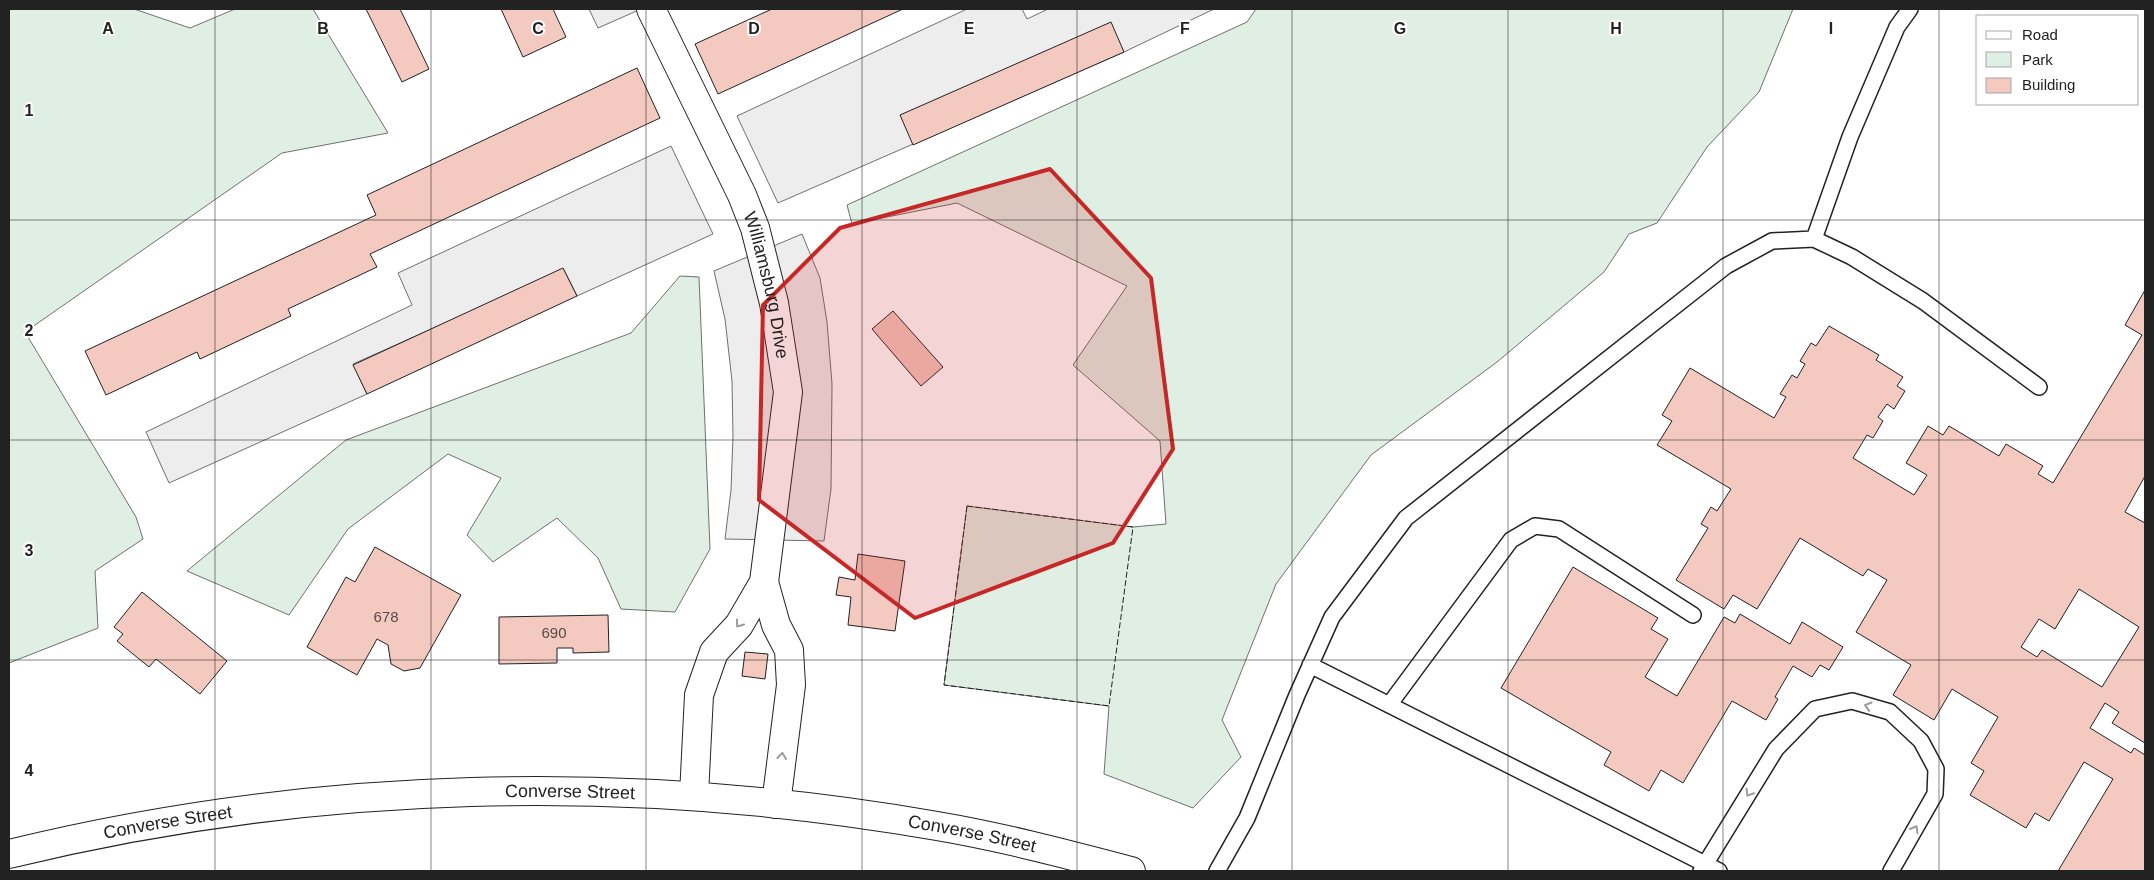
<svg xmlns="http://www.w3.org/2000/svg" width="2154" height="880" font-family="Helvetica,sans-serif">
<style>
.green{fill:#e0efe3;stroke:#6f6f6f}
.parking{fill:#ededed;stroke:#6f6f6f}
.building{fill:#f3c9c0;stroke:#222;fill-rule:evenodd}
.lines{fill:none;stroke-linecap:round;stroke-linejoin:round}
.service-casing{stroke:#222;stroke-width:18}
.minor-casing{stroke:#222;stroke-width:30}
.secondary-casing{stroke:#222;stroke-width:30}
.service{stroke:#fff;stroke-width:15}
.minor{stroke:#fff;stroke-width:28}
.secondary{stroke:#fff;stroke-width:28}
.fence{stroke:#222;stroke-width:1;stroke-dasharray:6 2.5;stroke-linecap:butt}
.oneway{stroke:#9c9c9c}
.marked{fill:#c62828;fill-opacity:0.2;stroke:#c62828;stroke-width:4;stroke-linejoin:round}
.grid{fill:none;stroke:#222;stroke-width:1;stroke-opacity:0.55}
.labels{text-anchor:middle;stroke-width:4;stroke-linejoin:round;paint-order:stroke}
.number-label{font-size:15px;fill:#564c4a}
.street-label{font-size:18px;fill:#222;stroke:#fff}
.grid-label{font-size:16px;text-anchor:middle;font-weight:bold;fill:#222;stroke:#fff;stroke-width:4;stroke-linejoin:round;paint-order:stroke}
</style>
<rect width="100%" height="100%" fill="#fff"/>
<path class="green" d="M9,9H134L190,28L235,9H313L388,133L282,153L25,332L136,517L143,539L95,571L98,628L9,663Z
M1256,9H1793L1759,92L1707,147L1657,223L1629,234L1604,272L1497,362L1371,455L1276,584L1222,720L1241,757L1193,808L1104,774L1109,706L944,685L967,506L1133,527L1166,524L1160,441L1073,365L1127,286L957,203L852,224L847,205L1247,22Z
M680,276L699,277L710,549L675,612L621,609L598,558L557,518L493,562L467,535L501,478L448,454L348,529L289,615L187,571L346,440L631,333Z"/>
<path class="parking" d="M589,9H641L598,28Z
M967,9H1022L1027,19L1048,9H1214L1124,52L778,203L737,116Z
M671,146L713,234L577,296L564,270L353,364L367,394L169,483L146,432L412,305L398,273Z
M802,234L820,278L827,322L832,384L831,489L824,541L725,539L731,490L733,436L732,381L725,319L714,271Z"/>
<path class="building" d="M366,9H400L429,69L402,82Z
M501,9H553L566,37L523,57Z
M772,9H903L718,94L695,44Z
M1111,22L1124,52L913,145L900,115Z
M637,68L660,118L370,254L377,267L288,309L291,316L200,359L197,352L106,395L85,351L376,215L367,195Z
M563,268L577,296L367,394L353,365Z
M2145,290V476L2125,512L2145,523V743L2112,723L2119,712L2105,703L2090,728L2131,753L2134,748L2145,755V871H2058L2113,779L2084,762L2049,821L2035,813L2026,828L1970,795L1984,771L1971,763L1998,717L1952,689L1934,720L1893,695L1911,665L1856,632L1887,580L1868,569L1863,576L1800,538L1757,609L1733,595L1724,609L1676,580L1708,528L1701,524L1711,507L1717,511L1731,489L1657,445L1672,421L1662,415L1690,368L1774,418L1786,397L1780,394L1792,375L1797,378L1805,364L1800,361L1811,343L1816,346L1829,326L1879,355L1876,360L1903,377L1897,386L1905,391L1894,409L1887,404L1878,417L1883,421L1873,438L1867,435L1853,458L1914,495L1927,475L1906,463L1928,426L1943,435L1949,426L1999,456L2006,444L2043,466L2038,474L2053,483L2142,335L2125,325ZM2079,589L2139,627L2102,687L2042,650L2037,657L2021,647L2039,619L2055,629Z
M893,311L943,367L921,386L872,329Z
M375,547L461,595L420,668L404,671L391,664L388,645L377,639L357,675L307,647L346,577L355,582Z
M858,554L905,561L895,631L848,625L851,597L836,595L839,577L855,580Z
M1573,567L1658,618L1651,629L1668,639L1645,677L1677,696L1724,617L1735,623L1740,614L1790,644L1802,622L1843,647L1829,670L1820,665L1812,677L1793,666L1775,697L1778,699L1766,720L1732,701L1683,783L1661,770L1649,791L1604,765L1611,752L1501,688Z
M142,592L227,661L200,694L156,659L149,667L117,641L123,634L114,627Z
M608,615L609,652L573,653V648H557V663L499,664V617Z
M745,652L768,654L765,679L742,676Z"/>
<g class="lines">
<defs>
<path id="service" d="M1814,239L1850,137L1897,27L1910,9
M1310,665L1719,871
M1389,705L1511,540L1535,526L1559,529L1693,615
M1217,871L1247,818L1297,695L1332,617L1406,518L1726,266L1772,241L1814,239L1852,257L1923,301L2039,387
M1701,871L1776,749L1815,709L1852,701L1890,712L1921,741L1936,769L1935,794L1891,871"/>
<g id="minor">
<path id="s1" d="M651,9L742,195L755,228L774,303L788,392L764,582L739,625L714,652L699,695L694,795"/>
<path d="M764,582L776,625L789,650L791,685L776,804"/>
</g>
<g id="secondary">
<path id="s2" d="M9,854C312,780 629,772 937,826C1002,837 1066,854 1131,871"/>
</g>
</defs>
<use href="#service" class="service-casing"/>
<use href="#minor" class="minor-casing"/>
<use href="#secondary" class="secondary-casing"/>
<use href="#service" class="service"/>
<use href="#minor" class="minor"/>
<use href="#secondary" class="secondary"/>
<path class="fence" d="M967,506L1133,527L1109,706L944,685Z"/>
</g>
<defs><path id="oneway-chevron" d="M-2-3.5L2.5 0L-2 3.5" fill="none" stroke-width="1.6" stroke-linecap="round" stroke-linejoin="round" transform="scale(1.25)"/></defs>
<g class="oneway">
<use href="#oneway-chevron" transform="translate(739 624) rotate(126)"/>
<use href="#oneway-chevron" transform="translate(1868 706) rotate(-164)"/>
<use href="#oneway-chevron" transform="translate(782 756) rotate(-83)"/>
<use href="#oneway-chevron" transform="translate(1749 793) rotate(122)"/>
<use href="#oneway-chevron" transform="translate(1915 829) rotate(-60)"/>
</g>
<path class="marked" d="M1050,169L1151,278L1173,449L1113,543L915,618L759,500L763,305L840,228Z"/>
<path class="grid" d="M215,9V871M431,9V871M646,9V871M862,9V871M1077,9V871M1292,9V871M1508,9V871M1723,9V871M1939,9V871M9,220H2145M9,440H2145M9,660H2145"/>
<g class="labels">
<g class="number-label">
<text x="386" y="622">678</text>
<text x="554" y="638">690</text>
</g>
<g class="street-label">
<text dy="6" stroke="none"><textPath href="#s1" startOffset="301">Williamsburg Drive</textPath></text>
<text dy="6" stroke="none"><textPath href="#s2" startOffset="566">Converse Street</textPath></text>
<text dy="6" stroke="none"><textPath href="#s2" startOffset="162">Converse Street</textPath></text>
<text dy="6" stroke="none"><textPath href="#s2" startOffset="971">Converse Street</textPath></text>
</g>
</g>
<g class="grid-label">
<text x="108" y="34">A</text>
<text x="323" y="34">B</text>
<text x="538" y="34">C</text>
<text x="754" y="34">D</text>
<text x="969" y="34">E</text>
<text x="1185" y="34">F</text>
<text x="1400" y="34">G</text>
<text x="1616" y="34">H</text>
<text x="1831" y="34">I</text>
<text x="29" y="116">1</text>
<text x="29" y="336">2</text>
<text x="29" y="556">3</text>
<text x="29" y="776">4</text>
</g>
<rect width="2154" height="880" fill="none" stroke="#222222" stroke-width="20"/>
<rect x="1976" y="15" width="162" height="90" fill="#ffffff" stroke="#a7a7a7"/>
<rect x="1986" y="31" width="25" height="8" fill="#ffffff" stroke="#a7a7a7"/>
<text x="2022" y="40" font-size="15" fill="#222222">Road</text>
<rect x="1986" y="52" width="25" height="15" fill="#e0efe3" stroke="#a7a7a7"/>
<text x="2022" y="65" font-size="15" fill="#222222">Park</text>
<rect x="1986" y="78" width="25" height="15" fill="#f3c9c0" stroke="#a7a7a7"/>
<text x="2022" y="90" font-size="15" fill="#222222">Building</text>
</svg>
